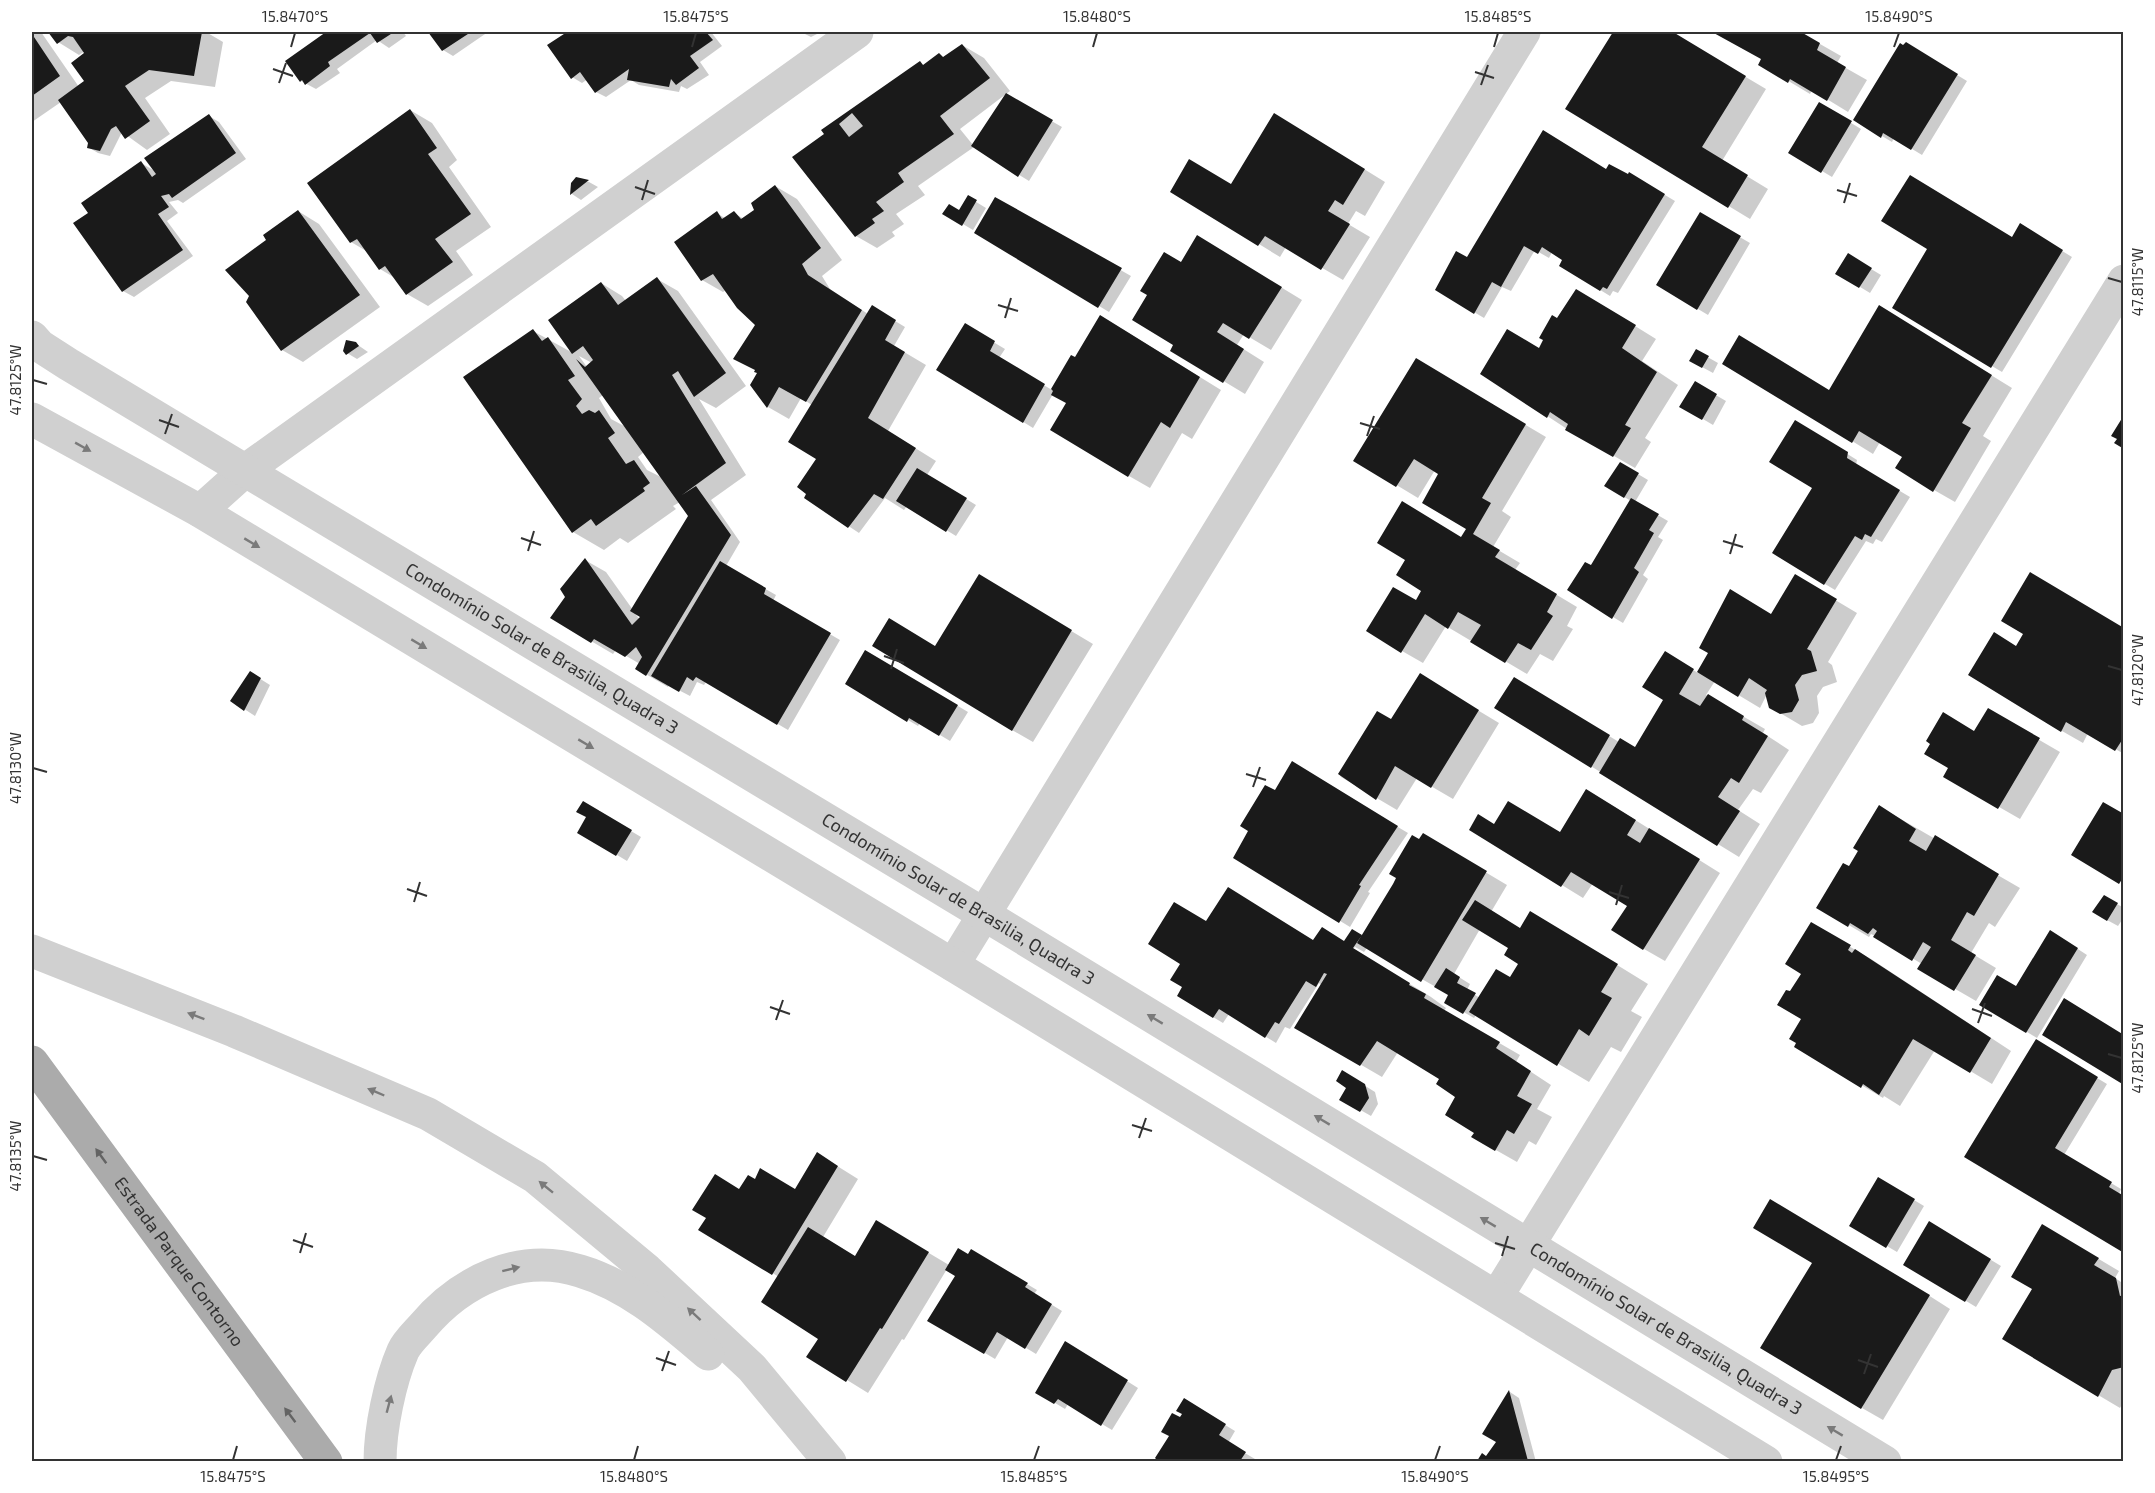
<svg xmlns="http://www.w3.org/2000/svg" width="2155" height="1493" font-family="'Exo 2',sans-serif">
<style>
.shadow{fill:#0003;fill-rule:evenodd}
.building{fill:#1a1a1a;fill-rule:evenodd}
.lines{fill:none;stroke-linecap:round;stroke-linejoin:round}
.minor{stroke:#d0d0d0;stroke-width:33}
.tertiary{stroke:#d0d0d0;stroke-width:33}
.primary{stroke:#ababab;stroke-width:33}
.oneway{fill:#7a7a7a}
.oneway2{fill:#636363}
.ticks{fill:none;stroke:#333;stroke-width:2}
.labels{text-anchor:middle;stroke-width:6;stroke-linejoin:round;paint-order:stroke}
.street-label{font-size:18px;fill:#333;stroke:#fff}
.neatline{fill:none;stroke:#333;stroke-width:2}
.ticks-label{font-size:15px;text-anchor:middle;fill:#333}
</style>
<rect width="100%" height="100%" fill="#fff"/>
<path class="shadow" d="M32,32H41L79,87L86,82L87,54L85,51L79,55L58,42L50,32H206L223,42L215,87L171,81L145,98L170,134L147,150L122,132L110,156L98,153L88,147L90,143L61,102L32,122Z
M328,32H403L406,36L389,48L377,40L337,69L340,73L316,89L301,81L287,61Z
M430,32H488L453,56L443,50Z
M569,32H711L722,46L700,62L709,75L687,89L681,86L679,92L639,85L631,80L606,97L596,92L588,79L582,83L572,77L549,46Z
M801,32H817L819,33L811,37Z
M1615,32H1670L1766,89L1722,161L1768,189L1750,219L1567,108Z
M1717,32H1799L1841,56L1837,63L1867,80L1848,112L1812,90L1810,94L1760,64L1763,59Z
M1906,44L1967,81L1922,155L1894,138L1892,142L1855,120Z
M962,45L984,58L1010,91L960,129L973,145L1006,95L1062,127L1029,181L974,147L918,186L925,195L896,214L904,224L892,232L895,236L877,248L856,236L823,131L920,63L925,66L944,58Z
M1820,104L1861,129L1832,177L1790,152Z
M410,110L432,123L457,160L449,167L491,227L456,251L473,275L428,306L407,294L395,278L380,269L368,252L351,242Z
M209,116L219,122L246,159L183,203L178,200L169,202L178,213L167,221L193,256L134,297L123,291L90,213L141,163L155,171Z
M1296,127L1385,182L1365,216L1356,211L1348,224L1370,237L1343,280L1286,247L1280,257L1172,191L1232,186Z
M1606,171L1640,180L1675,201L1618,293L1613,291L1610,296L1561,266L1564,259L1552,252L1549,258L1535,250L1511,291L1502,287L1484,318L1437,290L1468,259Z
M577,179L589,182L598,187L581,200L572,194V183Z
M775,186L797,199L842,260L822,276L830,289L868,314L872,307L905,327L894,346L926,365L888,431L936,461L927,475L976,505L956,536L907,506L904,510L885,498L859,533L806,498L818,458L812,405L801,398L789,419L768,407L751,385L759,373L757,324L726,290L723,292L702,280L717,213L726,219L734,213L744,219L756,210Z
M968,197L986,208L973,230L944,213L960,212Z
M996,199L1131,276L1109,312L976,232Z
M298,211L319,224L380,307L303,362L282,350L268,240Z
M1700,214L1750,243L1708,315L1658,285Z
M2020,225L2072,257L2002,372L1894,308L2012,239Z
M1218,249L1302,300L1271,350L1244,334L1237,345L1264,362L1245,394L1172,350L1175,344L1182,264Z
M1848,255L1881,275L1870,293L1837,273Z
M657,279L678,291L746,386L716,408L699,399L746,475L711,500L740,542L726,566L776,595L773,601L840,640L788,730L706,682L704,685L697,682L690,696L669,685L668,687L637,669L640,664L616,650L613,654L552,618L567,597L585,560L606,572L633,610L690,516L680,502L673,506L676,509L628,543L620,538L604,550L573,532L533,331L573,353L551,321L601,283L622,296L626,301ZM579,356L592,363L587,367ZM603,395L626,427L611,419L599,398ZM644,452L663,478L647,470L638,457ZM634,612L643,617L640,620Z
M1598,303L1656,339L1642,361L1678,385L1645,438L1651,442L1635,468L1567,429L1482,373L1539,350L1558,320Z
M1900,319L2012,388L1983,436L1991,441L1955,502L1934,490L1904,456L1880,442L1873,454L1852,441L1830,391Z
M965,325L1005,349L999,358L1052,390L1075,359L1122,329L1221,390L1192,439L1182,433L1150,488L1129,476L1068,403L1053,394L1033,428L938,370Z
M355,343L368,352L357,359L347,353Z
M1697,351L1718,363L1713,373L1691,361Z
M1437,372L1546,437L1502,511L1511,517L1493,547L1520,563L1515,570L1577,607L1567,626L1573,629L1553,661L1540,654L1527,674L1446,626L1423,663L1402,651L1416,602L1468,529L1440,473L1435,470L1418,498L1355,460Z
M1695,383L1726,401L1713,425L1681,406Z
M1806,428L1857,460L1856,465L1910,497L1882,542L1876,539L1873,544L1866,541L1835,590L1825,584Z
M1621,464L1648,480L1635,502L1668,521L1658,537L1663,540L1643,575L1648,579L1623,623L1613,617L1592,567L1631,501L1606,486Z
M1795,576L1857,613L1828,662L1832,665L1837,682L1823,687L1817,696L1819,713L1813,723L1802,726L1770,707L1767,694L1760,708L1715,681L1706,695L1765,729L1763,733L1789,750L1761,793L1753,789L1738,810L1760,824L1739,857L1496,708L1515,679L1619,742L1636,748L1665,700L1666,653L1698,673L1710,652L1772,616Z
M1001,589L1093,644L1033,742L1012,730L936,648Z
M2124,630V754L2088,733L2083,743L2062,731L2017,647Z
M866,651L968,712L950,741L920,723L918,726L847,684Z
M251,673L270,685L255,716L232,701Z
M1441,688L1499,723L1453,799L1417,778L1397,810L1341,777L1339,774L1391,721Z
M1988,710L2060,752L2020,819L1945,776L1950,768L1932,743L1975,733Z
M1292,764L1408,833L1368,892L1370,893L1350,927L1235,857Z
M584,803L641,837L627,861L579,832L588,816Z
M1608,803L1720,873L1665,961L1644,949L1629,905L1593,883L1583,898L1471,829L1495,826L1561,834Z
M1880,807L2020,888L1995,927L1989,923L1971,953L1996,968L1976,1001L1919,968L1922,964L1875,936L1871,934L1869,937L1818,907L1849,868Z
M1423,835L1507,885L1491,912L1521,930L1562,931L1648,984L1631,1011L1642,1017L1621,1052L1611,1047L1589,1082L1476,1015L1474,1018L1446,1002L1450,995L1367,948L1364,952L1355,947L1353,949L1431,997L1446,1008L1444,1011L1520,1055L1516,1062L1551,1085L1537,1109L1552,1117L1536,1145L1529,1141L1517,1162L1473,1137L1477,1132L1458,1097L1441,1078L1398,1052L1382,1077L1296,1027L1321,985L1319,983L1290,1029L1285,1027L1276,1043L1229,1014L1223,1023L1213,1017L1184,987L1207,923L1314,942L1345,943L1353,931L1363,936ZM1480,929L1510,948L1520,963L1510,979L1480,998L1467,990L1470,984L1454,974Z
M2105,897L2124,908V917L2118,926L2107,920Z
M1811,924L1871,959L2011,1051L1992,1084L1935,1050L1900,1106L1884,1096L1883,1098L1796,1046L1803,1019L1790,993L1803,974Z
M2061,938L2087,955L2037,1038L1981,1004L2017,988Z
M2036,1041L2107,1084L2064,1155L2121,1189L2119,1194L1966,1156Z
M1343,1072L1375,1092L1378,1104L1371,1116L1341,1099L1348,1088Z
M818,1154L858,1179L823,1237L856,1257L897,1234L949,1265L969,1256L972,1251L1037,1290L1034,1294L1062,1311L1036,1354L1008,1337L995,1359L930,1320L957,1275L947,1269L904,1340L902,1339L868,1393L847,1380L779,1277L700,1229L740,1190L755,1181L795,1190Z
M1879,1179L1924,1206L1897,1252L1851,1225Z
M1930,1223L2001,1266L1976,1307L1905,1264Z
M2043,1226L2119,1271L2115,1278L2124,1284V1401L2120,1408L2004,1339L2034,1289Z
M1914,1286L1950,1309L1883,1420L1862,1408Z
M1076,1349L1138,1388L1112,1430L1068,1404L1065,1409L1037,1392Z
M1510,1392L1519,1398L1536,1462H1479L1482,1455L1487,1458L1498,1442L1484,1434Z
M1194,1406L1235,1431L1228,1443L1255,1459L1253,1462H1160L1180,1419Z"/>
<path class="building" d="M48,32H202L194,76L149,70L125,86L150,121L125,139L116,126L111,129L100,151L87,148L88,143L58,100L84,81L71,63L84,53L73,37L68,36L57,44Z
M326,32H394L377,43L370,33L328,62L330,66L305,85L302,80L300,82L285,61Z
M428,32H471L442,51Z
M567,32H706L713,40L690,56L699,68L676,85L671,79L669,87L627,80L629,69L595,93L580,72L571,79L547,45Z
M1613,32H1673L1746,76L1702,147L1748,175L1728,208L1565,109Z
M1712,32H1801L1820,43L1817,50L1846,67L1827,101L1790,79L1788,83L1758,65L1761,59Z
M32,34L60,76L32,96Z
M1906,42L1958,74L1911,150L1883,133L1881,138L1853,120L1900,43L1903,45Z
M962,44L990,78L940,116L954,134L898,173L904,182L876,202L884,211L872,219L875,223L855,237L792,157L824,134L821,130L920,61L923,65L939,53L943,57ZM852,113L863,126L849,137L839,124Z
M1006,93L1053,120L1018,177L971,146Z
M1819,102L1852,121L1821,173L1788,153Z
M410,109L437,148L428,154L471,214L435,239L453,262L406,295L385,266L379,270L357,239L350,243L307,183Z
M1274,113L1365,169L1343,205L1335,200L1328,211L1350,224L1321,270L1265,236L1258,246L1170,192L1189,159L1231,184Z
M209,114L236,153L172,198L169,194L161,196L169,207L158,214L183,250L122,292L73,223L88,213L81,203L141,161L152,177L156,174L144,158Z
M1543,130L1606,169L1609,164L1628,174L1629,172L1665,194L1607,289L1603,287L1600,291L1559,266L1562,260L1542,247L1538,254L1524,246L1501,287L1492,282L1474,314L1435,290L1456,251L1467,257Z
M1910,175L2012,237L2020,223L2063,250L1991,368L1892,308L1927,249L1881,221Z
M576,177L589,180L570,195L571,183Z
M775,185L821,248L802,264L808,275L862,310L806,402L779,387L767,408L750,385L757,373L754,372L755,370L733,359L755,325L737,308L713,274L701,281L674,242L717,211L722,219L734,211L741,219L754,210L751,203Z
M968,195L977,200L962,226L942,214L949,204L959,210Z
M995,197L1122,268L1098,308L974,233Z
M298,210L360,295L281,351L246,302L249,296L225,270L266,240L263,235Z
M1700,212L1741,236L1697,310L1656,285Z
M1197,235L1282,287L1249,339L1223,323L1217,332L1244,349L1223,383L1170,351L1173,345L1132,320L1147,295L1140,291L1164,252L1181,262Z
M1848,253L1872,268L1859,288L1835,274Z
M657,277L726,373L694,397L678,371L672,375L726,463L682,495L696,486L731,535L646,676L635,669L642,657L636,647L625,657L594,639L591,643L550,618L565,597L560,589L585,558L632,625L640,617L630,611L688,516L576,359L585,367L593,360L583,346L572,354L548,320L601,282L618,305Z
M1576,289L1636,325L1622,348L1657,372L1625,425L1631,428L1613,457L1565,430L1568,424L1550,412L1547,418L1480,374L1507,329L1539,348L1543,340L1539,338L1552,315L1557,318Z
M872,305L896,320L885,340L905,352L868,418L916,448L883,499L874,494L848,528L804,498L806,494L797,487L816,459L788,442Z
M1879,305L1992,375L1962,423L1971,428L1933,492L1895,468L1902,457L1859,431L1852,443L1722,364L1739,335L1829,390Z
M1100,315L1200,377L1170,428L1161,422L1128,477L1050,430L1066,403L1051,395L1053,391L1051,389L1071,355L1075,357Z
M965,323L995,341L990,351L1045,384L1023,423L936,370Z
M533,329L542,341L548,337L575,376L568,380L582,399L576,406L582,414L589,410L595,413L599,410L615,433L608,438L626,464L634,460L650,483L643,488L645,491L596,526L591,519L572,533L463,377Z
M346,340L356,342L359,346L346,355L343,351Z
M1696,349L1709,356L1702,368L1689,361Z
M1416,358L1526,424L1482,498L1491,503L1473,534L1500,550L1495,557L1557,594L1547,612L1553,616L1531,650L1518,643L1505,663L1470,642L1481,625L1458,612L1448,629L1425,614L1401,653L1366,631L1393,587L1416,600L1421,591L1396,575L1405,560L1377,543L1402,501L1461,537L1466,529L1422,503L1438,474L1414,459L1396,487L1353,461Z
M1695,381L1717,394L1702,420L1679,407Z
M2124,415V449L2114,443L2117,439L2111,436Z
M1795,420L1848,452L1847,458L1900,490L1871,537L1865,534L1862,540L1855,536L1824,585L1772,553L1812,488L1769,462Z
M1620,462L1639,473L1624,498L1604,486Z
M917,468L967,498L946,532L896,501Z
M1631,498L1659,514L1649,530L1654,533L1634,568L1639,572L1612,619L1567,590L1585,562L1591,565Z
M720,561L766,588L764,594L831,633L777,725L696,677L693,681L687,677L679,692L651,676Z
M2030,572L2124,628V737L2115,751L2066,722L2061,732L1968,675L1994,632L2016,646L2023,634L2001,621Z
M979,574L1072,630L1012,731L872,646L889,618L935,646Z
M1795,574L1837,599L1807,649L1811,651L1817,671L1802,675L1795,685L1799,700L1792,712L1780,714L1769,708L1765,693L1767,690L1749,678L1738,697L1697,672L1708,653L1699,648L1730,589L1771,614Z
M865,650L958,705L939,736L909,718L907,722L845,684Z
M1665,651L1694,669L1679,694L1700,706L1708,694L1744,716L1742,720L1768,736L1739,783L1731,778L1718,797L1740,811L1717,846L1599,773L1620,738L1635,747L1663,700L1642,687Z
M250,671L261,678L244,711L230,701Z
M1420,673L1479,710L1431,788L1395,766L1376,800L1338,774L1377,711L1391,719Z
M1514,677L1610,735L1591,768L1494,708Z
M1988,708L2040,738L1998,809L1943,777L1948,768L1924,754L1930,744L1926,741L1943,712L1974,731Z
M1292,761L1398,826L1359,885L1361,886L1339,923L1233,858L1248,831L1240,826L1265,785L1275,790Z
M1586,789L1636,820L1627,835L1640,843L1649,828L1700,859L1643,950L1611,930L1627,906L1571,872L1561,887L1469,830L1478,814L1494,824L1508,801L1560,832Z
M583,801L632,830L616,856L577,833L586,817L576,812Z
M2103,802L2124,814V876L2119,884L2071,855Z
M1879,805L1916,829L1909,841L1926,851L1935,835L1999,874L1974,916L1967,912L1951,940L1976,955L1954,991L1917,969L1931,947L1923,942L1912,961L1873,937L1877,931L1873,928L1868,934L1850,923L1848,927L1816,908L1843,863L1849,866L1858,851L1853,848Z
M1423,833L1487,871L1421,982L1357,943L1393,884L1396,878L1389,874L1412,835L1419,839Z
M1228,887L1313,940L1322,927L1344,941L1352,929L1362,935L1353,948L1410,983L1409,985L1426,994L1424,998L1500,1042L1496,1048L1531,1071L1517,1096L1532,1104L1514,1134L1507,1130L1495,1151L1471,1137L1474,1133L1445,1115L1455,1097L1436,1084L1439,1079L1377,1041L1360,1066L1294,1028L1327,974L1324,973L1316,987L1306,981L1279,1024L1275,1022L1265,1038L1219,1009L1213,1018L1177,996L1182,987L1170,980L1180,964L1148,944L1174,902L1206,921Z
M2104,895L2118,903L2107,921L2092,912Z
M1475,900L1520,928L1530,911L1618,964L1601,992L1612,998L1589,1036L1579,1029L1557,1066L1469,1012L1496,969L1510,977L1518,964L1504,955L1508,948L1462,920Z
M1811,922L1851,945L1848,950L1852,953L1855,949L1991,1038L1970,1073L1913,1039L1879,1095L1863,1084L1861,1088L1794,1047L1796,1043L1789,1039L1801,1019L1777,1005L1786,990L1790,991L1801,974L1785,964Z
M2050,930L2078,948L2026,1033L1979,1005L1997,975L2016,986Z
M1446,968L1460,977L1457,983L1476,993L1463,1014L1444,1003L1448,995L1434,987Z
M2064,998L2124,1035V1085L2042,1035Z
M2036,1039L2098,1077L2055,1148L2112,1182L2109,1187L2124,1196V1253L1964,1157Z
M1342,1070L1365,1084L1369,1098L1360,1112L1339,1100L1346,1088L1336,1081Z
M817,1152L838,1166L772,1275L698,1230L706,1218L692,1210L715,1174L739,1189L748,1175L755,1179L760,1168L795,1189Z
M1878,1177L1915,1199L1886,1248L1849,1226Z
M1770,1199L1930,1295L1861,1409L1760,1348L1812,1263L1753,1228Z
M876,1220L929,1252L882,1329L880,1328L846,1382L806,1357L818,1339L761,1302L808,1227L855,1256Z
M1929,1221L1991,1259L1965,1302L1903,1265Z
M2042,1224L2099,1258L2094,1265L2116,1278L2120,1296L2124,1295V1367L2112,1370L2098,1397L2002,1339L2032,1289L2011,1277Z
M958,1248L968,1254L971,1249L1028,1283L1025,1287L1052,1304L1025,1349L997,1332L984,1354L927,1321L955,1276L945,1270Z
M1065,1341L1128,1380L1101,1426L1058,1399L1054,1404L1035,1393Z
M1509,1390L1528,1461H1477L1482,1453L1486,1456L1496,1442L1482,1434Z
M1184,1398L1226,1424L1219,1435L1246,1452L1240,1461H1158L1155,1458L1169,1436L1161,1432L1172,1413L1180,1417L1182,1414L1176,1411Z"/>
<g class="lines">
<path class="minor" d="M200,511L247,469L857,32
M953,965L1524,32
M1497,1296L2124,281"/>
<g class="tertiary">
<path id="s1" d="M32,337L40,346L68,364L985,915L1885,1462"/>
<path d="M32,419L200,511L953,965L1766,1462"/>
<path d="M32,951L234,1031L428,1114L535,1177L647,1270L752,1368L830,1462"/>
<path d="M380,1462C380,1429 390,1381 403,1351C407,1342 417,1333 423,1326C461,1281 520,1252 580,1271C630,1286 669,1321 708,1354"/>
</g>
<path class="primary" id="s2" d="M32,1062L326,1462"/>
</g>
<defs><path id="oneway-solid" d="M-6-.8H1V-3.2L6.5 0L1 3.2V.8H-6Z" transform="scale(1.5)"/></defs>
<g class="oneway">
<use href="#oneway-solid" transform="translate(83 447) rotate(29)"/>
<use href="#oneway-solid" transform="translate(252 543) rotate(31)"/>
<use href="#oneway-solid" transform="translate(419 644) rotate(31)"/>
<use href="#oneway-solid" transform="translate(586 744) rotate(31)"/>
<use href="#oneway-solid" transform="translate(196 1016) rotate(-159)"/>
<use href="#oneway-solid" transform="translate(1155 1019) rotate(-149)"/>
<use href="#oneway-solid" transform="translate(376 1092) rotate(-157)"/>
<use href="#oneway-solid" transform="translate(1322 1120) rotate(-149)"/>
<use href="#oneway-solid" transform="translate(546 1187) rotate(-141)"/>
<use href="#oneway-solid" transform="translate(1488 1222) rotate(-149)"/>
<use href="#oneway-solid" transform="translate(511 1269) rotate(-14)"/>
<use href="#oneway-solid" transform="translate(694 1314) rotate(-137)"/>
<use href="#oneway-solid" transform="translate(389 1404) rotate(-75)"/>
<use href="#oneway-solid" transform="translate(1835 1431) rotate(-149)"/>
</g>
<g class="oneway2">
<use href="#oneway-solid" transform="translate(101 1156) rotate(-126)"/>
<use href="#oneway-solid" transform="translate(290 1415) rotate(-127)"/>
</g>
<path class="ticks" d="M291,47L295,33M692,47L696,33M1093,47L1097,33M1494,47L1498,33M1894,47L1899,33M273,69L293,76M1475,72L1494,78M279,83L286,63M1481,85L1488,65M635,187L655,194M1837,190L1857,196M642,200L648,180M1844,203L1850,183M2108,278L2122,282M998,305L1018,311M1005,318L1011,298M33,380L47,384M159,420L179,427M1360,423L1380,429M165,434L172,414M1367,436L1374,416M521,538L541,545M1723,541L1743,547M528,551L534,531M1730,554L1736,534M884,656L904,663M2108,666L2122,670M891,669L897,649M33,768L47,772M1246,774L1266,780M1253,787L1260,767M407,889L427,896M1609,892L1629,898M414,902L420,882M1616,905L1622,885M770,1007L790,1014M1972,1009L1992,1016M776,1020L783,1000M1978,1023L1985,1003M2108,1054L2122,1058M1132,1125L1152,1131M1139,1138L1146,1118M33,1156L47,1160M293,1240L313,1247M1495,1243L1515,1249M300,1253L306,1233M1502,1256L1508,1236M656,1358L676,1365M1858,1360L1878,1367M662,1371L669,1351M1864,1374L1871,1354M233,1460L237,1446M634,1460L638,1446M1034,1460L1039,1446M1435,1460L1440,1446M1836,1460L1841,1446"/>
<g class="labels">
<g class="street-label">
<text dy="6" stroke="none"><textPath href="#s1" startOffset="598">Condomínio Solar de Brasilia, Quadra 3</textPath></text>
<text dy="6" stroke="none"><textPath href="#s1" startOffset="1084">Condomínio Solar de Brasilia, Quadra 3</textPath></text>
<text dy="6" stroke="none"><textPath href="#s2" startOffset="248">Estrada Parque Contorno</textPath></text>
<text dy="6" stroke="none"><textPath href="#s1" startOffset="1912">Condomínio Solar de Brasilia, Quadra 3</textPath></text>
</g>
</g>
<rect width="2155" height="1493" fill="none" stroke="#ffffff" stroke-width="66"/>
<rect x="33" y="33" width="2089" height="1427" class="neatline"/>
<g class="ticks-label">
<text x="295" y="22">15.8470°S</text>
<text x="696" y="22">15.8475°S</text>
<text x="1097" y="22">15.8480°S</text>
<text x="1498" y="22">15.8485°S</text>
<text x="1899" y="22">15.8490°S</text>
<text transform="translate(2138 282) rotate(-90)" y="5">47.8115°W</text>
<text transform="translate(16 380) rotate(-90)" y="5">47.8125°W</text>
<text transform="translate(2138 670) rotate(-90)" y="5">47.8120°W</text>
<text transform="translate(16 768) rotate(-90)" y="5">47.8130°W</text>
<text transform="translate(2138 1058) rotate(-90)" y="5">47.8125°W</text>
<text transform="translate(16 1156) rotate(-90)" y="5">47.8135°W</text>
<text x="233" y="1482">15.8475°S</text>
<text x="634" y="1482">15.8480°S</text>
<text x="1034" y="1482">15.8485°S</text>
<text x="1435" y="1482">15.8490°S</text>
<text x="1836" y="1482">15.8495°S</text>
</g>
</svg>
